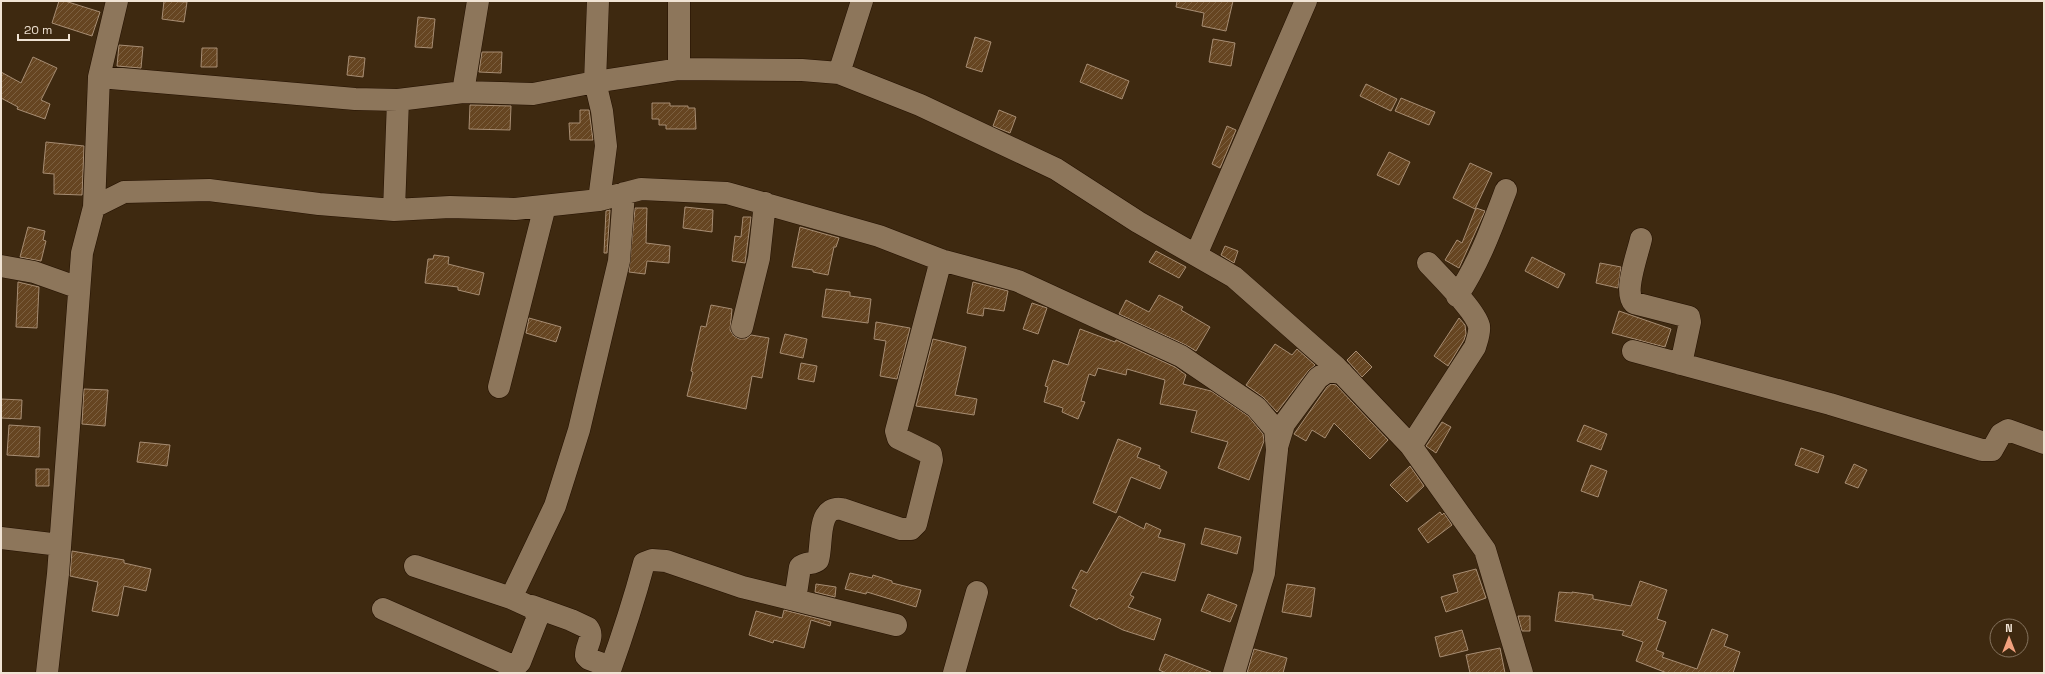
<svg xmlns="http://www.w3.org/2000/svg" width="2045" height="674" font-family="'Space Grotesk',sans-serif">
<style>
.building{fill:url(#building-hatch);stroke:#a78d73}
.lines{fill:none;stroke-linecap:round;stroke-linejoin:round}
.minor-casing{stroke:#241100;stroke-width:23}
.minor{stroke:#8d765b;stroke-width:22}
</style>
<defs>
<pattern id="building-hatch" width="6" height="6" patternUnits="userSpaceOnUse"><rect width="6" height="6" fill="#664521"/><path d="M-1 1l2-2M0 6l6-6M5 7l2-2" fill="none" stroke="#7c6040"/></pattern>
</defs>
<rect width="100%" height="100%" fill="#3e2910"/>
<path class="building" d="M59,1H65L100,12L92,36L52,23Z
M164,1L187,2L184,22L162,19Z
M1177,1H1233L1226,31L1202,26L1204,13L1176,7Z
M418,17L435,19L432,48L415,47Z
M975,37L991,42L982,72L966,67Z
M1213,39L1235,43L1231,66L1209,62Z
M119,45L143,47L141,68L117,66Z
M202,48H217V67H201Z
M482,52H502L501,73L479,72Z
M349,56L365,58L363,77L347,75Z
M33,57L57,68L41,100L50,104L45,119L17,109L18,107L1,98V72L21,83Z
M1087,64L1129,81L1122,99L1080,82Z
M1366,84L1397,99L1391,111L1360,96Z
M1401,98L1435,112L1429,125L1395,111Z
M652,103H670V106H688V108H695L696,129H666V125H659V119H652Z
M470,105L511,106L510,130L469,129Z
M580,110H589L593,140H570L569,123H580Z
M999,110L1016,117L1010,133L993,126Z
M1227,126L1236,130L1220,168L1212,164Z
M46,142L84,146L82,195L54,194V174L43,173Z
M1389,152L1410,162L1399,185L1377,175Z
M1470,163L1492,173L1475,209L1453,198Z
M685,207L713,210L712,232L683,228Z
M635,208H647L646,243L670,246L669,263L647,261L645,274L629,272Z
M1476,208L1485,211L1459,268L1445,260L1457,240L1462,243Z
M610,210L607,253H604L606,211Z
M743,217H751L745,263L732,261L735,236L741,237Z
M28,227L45,231L43,240L46,241L41,261L20,257Z
M800,227L839,238L836,247H834L828,275L813,272V270L792,267Z
M1225,246L1238,251L1234,263L1221,255Z
M1156,251L1186,267L1179,278L1149,262Z
M434,255L449,257L448,264L484,273L479,295L458,290V287L425,283L428,259H433Z
M1532,257L1565,274L1558,288L1525,271Z
M1600,263L1621,267L1618,288L1596,283Z
M18,282L39,287L37,328L16,327Z
M973,282L1008,291L1004,311L984,308L983,316L967,313Z
M826,289L850,292V296L871,299L868,323L822,317Z
M1159,295L1183,307L1181,310L1210,327L1196,351L1186,345L1119,314L1126,300L1149,312Z
M1032,303L1047,308L1038,334L1023,329Z
M711,305L732,309L730,330L734,336L739,339H746L751,335L769,338L762,378L752,376L746,409L687,396L693,372L691,371L701,326L706,327Z
M1619,311L1671,329L1665,347L1612,333Z
M529,318L561,327L556,342L526,333Z
M1459,318L1465,325L1466,334L1464,340L1448,366L1434,356Z
M876,322L910,328L897,379L880,376L886,341L874,339Z
M1080,329L1115,342L1116,340L1175,367L1186,375L1183,384L1211,391L1248,416L1263,434L1264,441L1249,480L1218,468L1228,442L1191,432L1197,411L1160,404L1165,380L1127,369L1126,375L1098,368L1095,376L1089,374L1081,401L1085,402L1078,419L1062,412L1063,408L1044,402L1048,387L1045,386L1053,360L1068,365Z
M785,334L807,339L803,358L780,353Z
M933,339L966,347L955,395L977,399L974,415L916,406Z
M1275,344L1292,355L1297,349L1315,365L1308,371L1277,412L1263,397L1246,385Z
M1356,351L1372,367L1362,377L1347,360Z
M801,363L817,366L814,382L798,379Z
M1331,384L1336,385L1388,440L1370,459L1334,423L1325,438L1312,430L1306,441L1294,434L1327,387Z
M84,389L108,390L105,426L82,424Z
M1,399L22,400L21,419L1,418Z
M1442,422L1451,427L1436,453L1426,446Z
M9,425L40,427L39,457L7,455Z
M1584,425L1607,434L1601,450L1577,441Z
M1118,439L1141,448L1137,457L1160,466L1159,468L1167,472L1160,489L1131,477L1116,513L1093,503Z
M140,442L170,445L167,466L137,462Z
M1801,448L1824,456L1818,473L1795,465Z
M1854,464L1867,470L1858,488L1845,483Z
M1591,465L1607,471L1598,497L1581,491Z
M1410,466L1424,486L1407,502L1390,485Z
M36,469H49V486H36Z
M1440,512L1442,515L1444,513L1452,525L1428,543L1418,529Z
M1119,516L1144,529L1146,523L1161,530L1158,537L1185,544L1175,581L1142,572L1130,595L1134,597L1128,607L1161,619L1154,640L1123,630L1099,618L1097,620L1070,606L1077,590L1072,588L1081,570L1087,573Z
M1205,528L1241,537L1237,554L1201,544Z
M72,551L124,560V563L151,569L146,591L124,586L118,616L92,611L98,582L70,576Z
M1476,569L1486,598L1446,612L1441,597L1458,592L1453,575Z
M850,573L872,578L873,575L892,581V583L921,590L916,607L867,592L866,594L845,589Z
M1640,581L1667,590L1657,619L1666,622L1656,650L1664,653L1662,657L1697,669L1712,629L1728,635L1724,646L1740,652L1733,673H1667L1636,661L1643,642L1622,635L1624,631L1555,621L1559,592L1572,593V592L1593,595V599L1631,606Z
M816,584L836,587L835,597L815,592Z
M1287,584L1315,588L1311,617L1282,612Z
M1208,594L1237,605L1230,622L1201,611Z
M784,610L831,622L830,626L811,620L804,648L774,640L773,643L749,635L756,611L782,618Z
M1518,616H1530V631H1522Z
M1462,630L1468,650L1440,657L1435,637Z
M1500,648L1505,673H1470L1466,655Z
M1254,649L1287,658L1283,673H1247Z
M1165,654L1211,672V673H1166L1159,670Z"/>
<g class="lines">
<defs>
<path id="minor" d="M598,1L595,82L602,111L606,146L599,200
M679,1V69
M839,73L862,1
M99,77L117,1
M463,92L478,1
M94,207L99,77L355,99L398,100L463,92L533,94L595,82L679,69L802,70L839,73L920,105L1056,169L1138,222L1234,277L1336,367L1411,446L1485,550L1522,673
M394,210L398,100
M1641,239C1638,253 1623,292 1634,303L1689,317L1690,322L1681,364
M1196,255L1306,1
M1,266L34,272L79,288
M1457,296C1479,263 1492,227 1506,190
M742,327L759,258L765,203
M1633,351L1830,404L1982,450H1992L2001,434L2008,430L2044,443
M499,387L545,206
M1411,446L1475,347C1477,340 1480,333 1479,326C1475,310 1440,276 1428,263
M1277,447L1284,424L1318,378L1328,371L1342,373
M1,538L60,545
M511,598L555,506L579,430L619,261L624,193
M795,600L800,567C806,561 813,565 818,560C823,544 816,505 842,509L901,529H911L916,524L932,460L931,454L898,438L896,431L941,260
M532,606L571,620L588,628C595,637 585,646 586,656L589,659L611,667
M383,609L506,663L517,665L520,662L537,619L535,609L511,598L415,566
M47,673L58,574L82,253L94,207L124,192L209,190L319,204L394,210L450,207L515,209L599,200L641,189L727,193L879,236L941,260L1018,281L1181,356L1256,407L1275,429L1277,450L1264,573L1234,673
M609,673C622,637 634,600 644,563L652,560L666,561L742,587L896,625
M954,673L977,592"/>
</defs>
<use href="#minor" class="minor-casing"/>
<use href="#minor" class="minor"/>
</g>
<rect width="2045" height="674" fill="none" stroke="#f0e3d4" stroke-width="4"/>
<g transform="translate(2009 638)"><circle r="19" fill="#3e2910" stroke="#85735e"/>
<path d="M0-3L7 15L0 10L-7 15Z" fill="#f2a17e"/>
<text y="-6" font-size="11" font-weight="bold" text-anchor="middle" fill="#f0e3d4">N</text>
</g>
<path d="M18 34v6h51v-6" fill="none" stroke="#f0e3d4" stroke-width="2"/>
<text x="24" y="34" font-size="12" fill="#f0e3d4" stroke="#3e2910" stroke-width="3" paint-order="stroke">20 m</text>
</svg>
